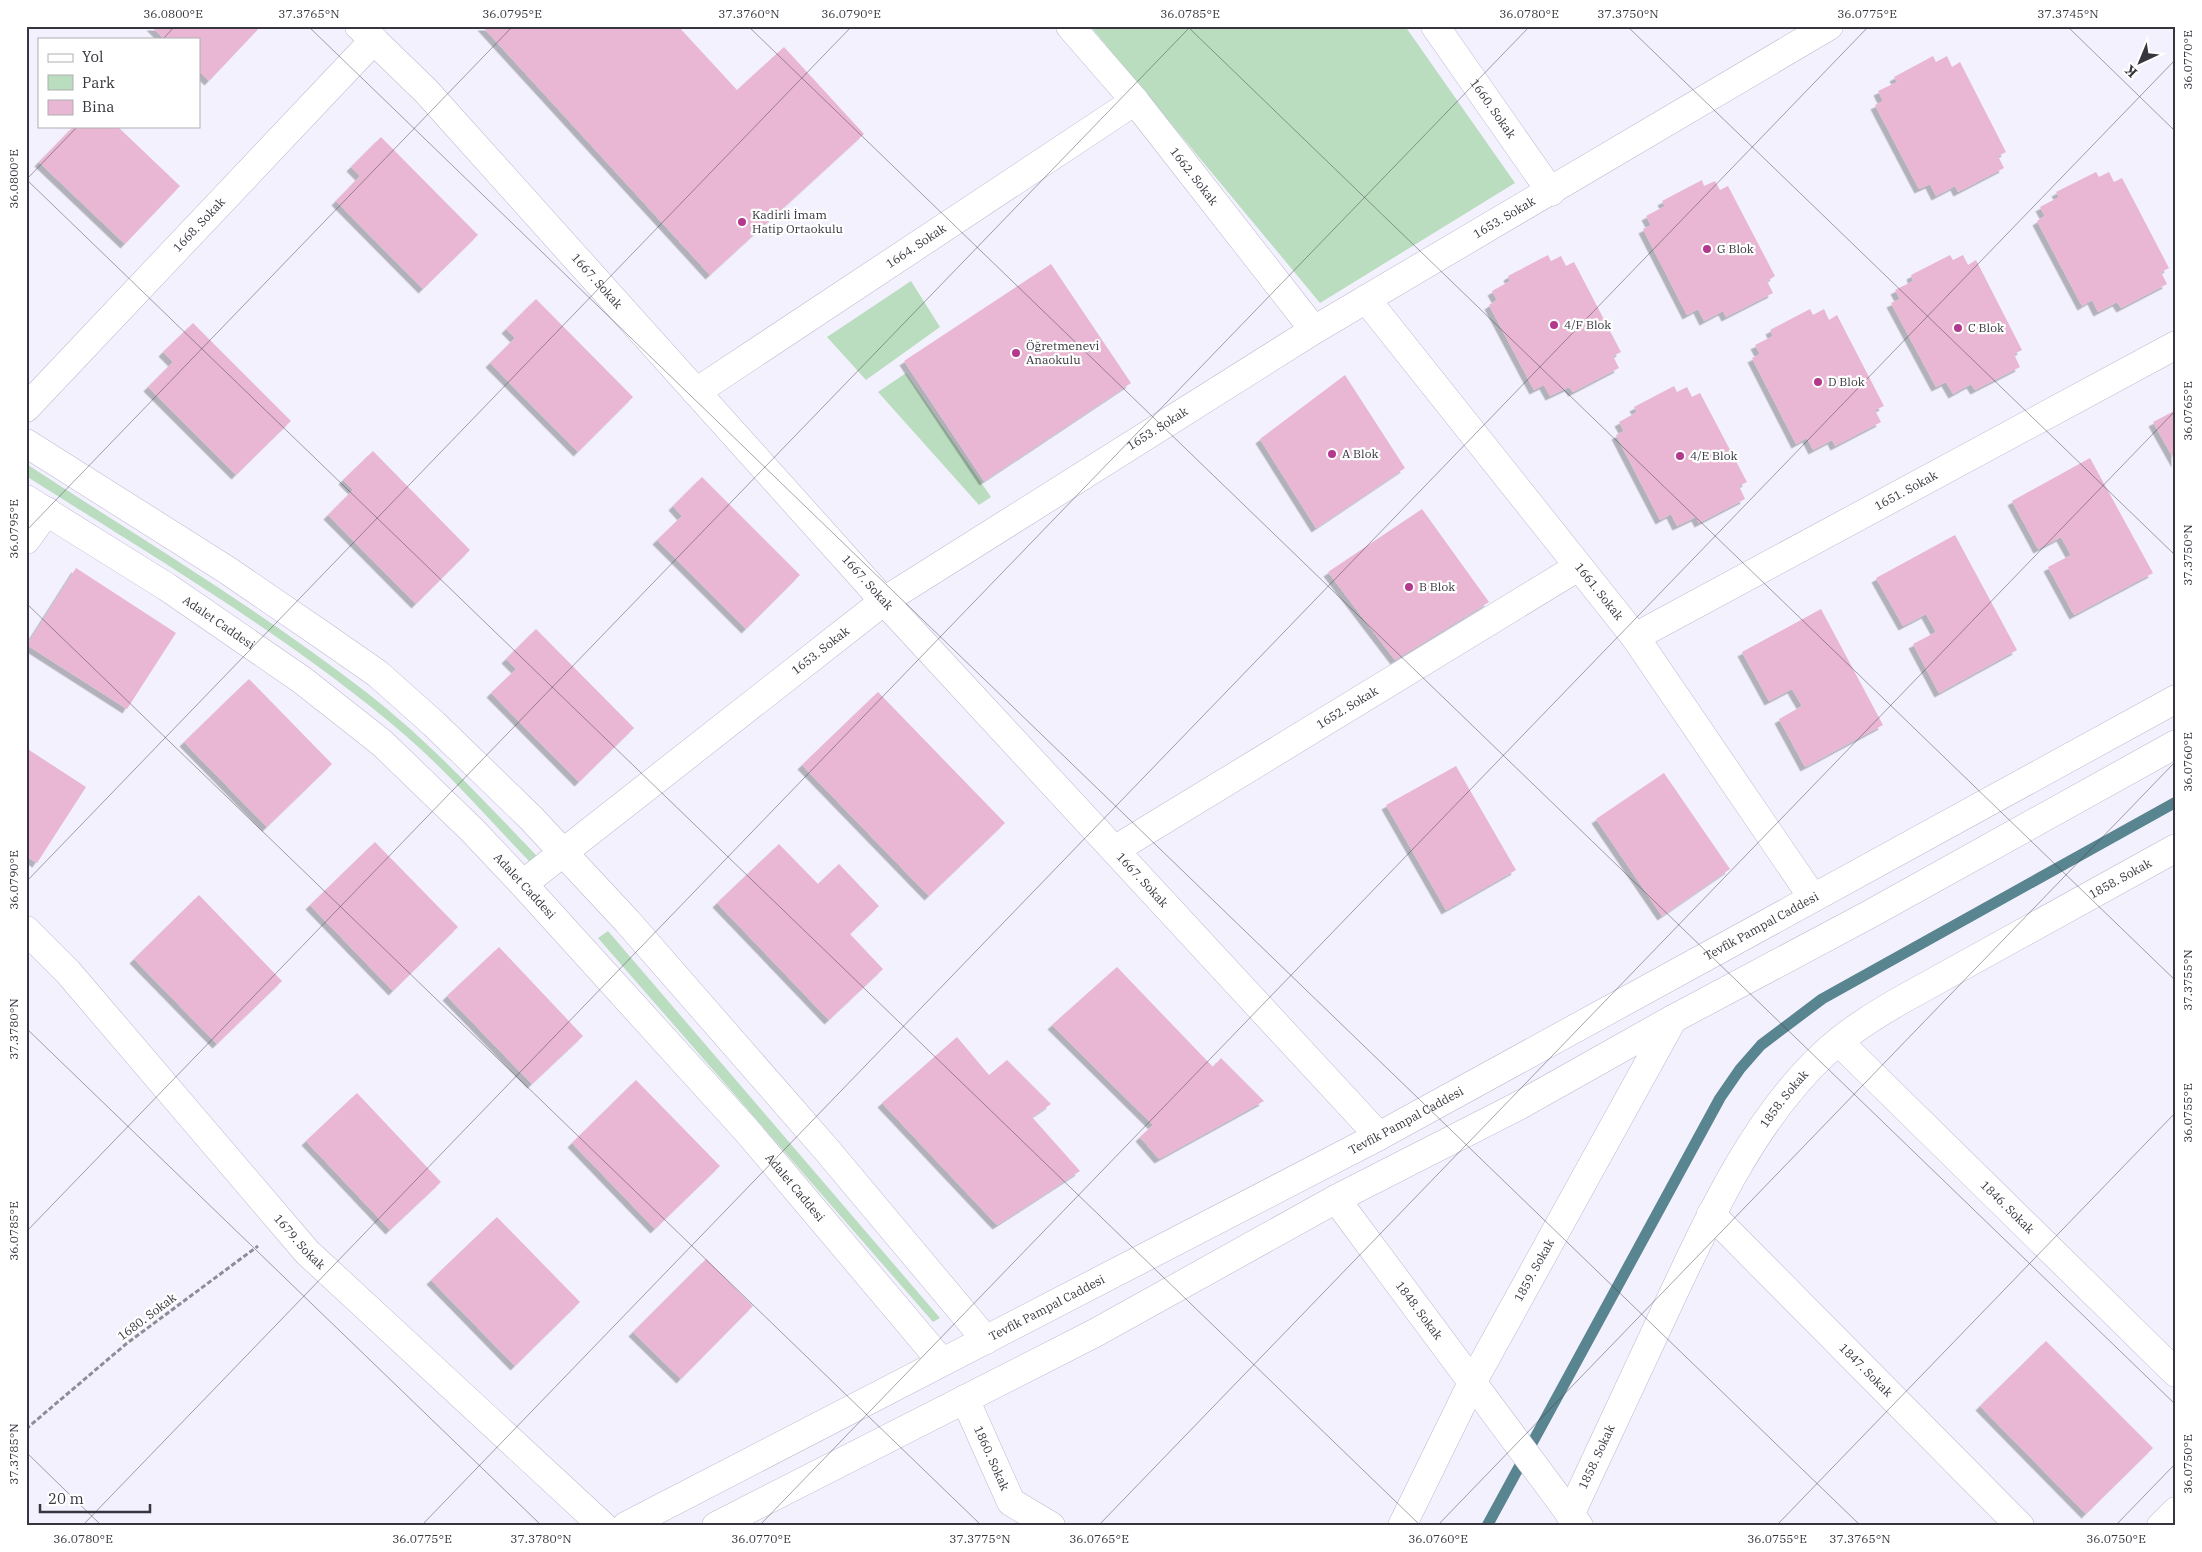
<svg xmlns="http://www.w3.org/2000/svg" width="2202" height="1552" font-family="'IBM Plex Serif',serif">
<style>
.green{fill:#bbddbf}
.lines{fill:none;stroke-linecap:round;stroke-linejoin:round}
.stream{stroke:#598590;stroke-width:11}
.building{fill:#e9b7d3;filter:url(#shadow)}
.street-casing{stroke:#beb9cf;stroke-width:29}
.secondary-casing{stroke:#beb9cf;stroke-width:29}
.path{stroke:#8e8d97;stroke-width:3;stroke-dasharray:5 2.5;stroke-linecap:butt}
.street{stroke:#fff;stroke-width:28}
.secondary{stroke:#fff;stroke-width:28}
.ticks{fill:none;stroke:#37363e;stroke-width:1;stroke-opacity:0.45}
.poi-dot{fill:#b3398c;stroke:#fff;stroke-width:2}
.labels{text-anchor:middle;stroke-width:4.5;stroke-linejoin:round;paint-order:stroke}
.street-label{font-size:12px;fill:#37363e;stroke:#fff}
.poi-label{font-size:12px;fill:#37363e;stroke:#fff;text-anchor:start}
.neatline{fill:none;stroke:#37363e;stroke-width:2}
.ticks-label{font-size:12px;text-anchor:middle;fill:#37363e}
</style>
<defs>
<filter id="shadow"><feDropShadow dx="-4.5" dy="4.5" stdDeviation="0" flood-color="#0004"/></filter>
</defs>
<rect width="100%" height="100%" fill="#f3f1fe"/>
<path class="green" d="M1090,26H1405L1515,183L1320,303Z
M911,281L940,327L866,380L827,337Z
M906,373L991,497L979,505L878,392Z
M28,465C141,539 259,609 366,692C429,741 483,800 538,857L530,862C489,820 450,774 406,736C289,636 155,558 26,476Z
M608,931L940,1318L933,1322L598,938Z"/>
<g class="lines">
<path class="stream" d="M1487,1526L1720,1098L1740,1069L1761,1045L1822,999L2176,802"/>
</g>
<path class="building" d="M151,26H261L209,81L199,71V39H164Z
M482,26H678L737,90L784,47L864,134L710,275Z
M1933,56L1936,62L1947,56L1952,67L1960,62L2006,152L1998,156L2004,168L1958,192L1955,186L1936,196L1930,184L1919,189L1875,105L1883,101L1878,91L1897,82L1894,77Z
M74,126H117L180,186L125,244L39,162Z
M381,137L478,235L423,289L336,201L360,176L351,167Z
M2096,172L2099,177L2109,172L2114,182L2122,178L2169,268L2161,272L2167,284L2121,308L2117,302L2098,312L2092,300L2082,306L2037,221L2045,216L2040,207L2059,197L2056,192Z
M1702,180L1704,186L1715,181L1720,190L1728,186L1775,276L1767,281L1773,293L1726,317L1723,311L1704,321L1698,309L1687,315L1643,229L1651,225L1646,216L1665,206L1662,201Z
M1548,255L1551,261L1561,256L1566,266L1574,262L1621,352L1613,356L1619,368L1573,392L1569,387L1550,396L1544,385L1534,390L1489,305L1497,300L1492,291L1510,281L1508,276Z
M1950,255L1953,260L1963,255L1968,265L1976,260L2022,350L2014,354L2020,367L1975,390L1971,384L1953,394L1946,382L1936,387L1891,303L1900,299L1895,290L1913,281L1911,275Z
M1051,264L1131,383L984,481L904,361Z
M536,299L633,397L578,452L490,363L515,338L506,329Z
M1810,309L1813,315L1824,309L1829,320L1837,315L1884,406L1875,410L1881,422L1835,446L1832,440L1813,450L1807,438L1796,444L1752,358L1760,354L1755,345L1773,336L1770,330Z
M193,323L291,421L236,475L148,387L173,362L163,352Z
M1345,375L1405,468L1316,528L1260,439Z
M1674,386L1677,392L1687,387L1692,397L1700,393L1747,482L1739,486L1745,499L1699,523L1696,517L1677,526L1671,514L1660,520L1616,435L1624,431L1619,422L1637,412L1634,407Z
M2176,410V463L2153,422Z
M373,451L470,550L416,604L328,515L353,490L343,480Z
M2090,458L2153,573L2074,615L2048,567L2071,555L2061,537L2038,549L2012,501Z
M702,477L800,575L746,629L657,540L682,516L673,506Z
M1422,509L1489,602L1395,660L1328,572Z
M1955,535L2017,650L1939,693L1913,644L1936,632L1926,614L1903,626L1876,578Z
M76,568L176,633L127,709L27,645Z
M1821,609L1883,725L1805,767L1779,719L1802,706L1792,689L1769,701L1742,652Z
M536,629L634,728L579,782L491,693L516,669L506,659Z
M249,679L332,764L267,827L184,742Z
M878,692L1005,823L929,896L802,765Z
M26,748L86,787L37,863L26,856Z
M1456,766L1516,870L1446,910L1386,805Z
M1664,773L1730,869L1662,916L1596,819Z
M375,842L458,927L393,991L310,905Z
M779,844L818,884L839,864L879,906L850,934L883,969L829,1020L717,903Z
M199,895L282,981L217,1044L134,959Z
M499,947L583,1036L532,1084L447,996Z
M1117,967L1213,1067L1221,1058L1264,1101L1159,1159L1140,1137L1153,1125L1052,1025Z
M957,1037L989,1075L1007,1060L1051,1104L1032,1117L1080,1171L997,1225L882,1103Z
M636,1080L720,1166L655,1229L572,1143Z
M357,1093L441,1182L390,1230L306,1141Z
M497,1217L580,1302L515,1366L431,1280Z
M706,1259L753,1306L681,1379L633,1332Z
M2046,1341L2153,1448L2086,1514L1980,1406Z"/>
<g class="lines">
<defs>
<g id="street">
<path id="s1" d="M359,26L426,91L884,601L1379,1136"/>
<path id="s2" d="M1070,26L1135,101L1314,330"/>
<path id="s3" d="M1435,26L1551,192"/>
<path id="s4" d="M1366,299L1635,637L1813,898"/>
<path id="s5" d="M696,392L1135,101"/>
<path id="s6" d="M26,408L374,40"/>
<path d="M26,540L47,511"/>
<path id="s7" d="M1635,637L2176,345"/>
<path id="s8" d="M1116,849L1578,567"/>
<path id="s9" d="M523,884L884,601L1314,330L1829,26"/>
<path id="s10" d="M26,930L68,972L307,1252L603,1526"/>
<path id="s11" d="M1839,1042L2176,1373"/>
<path id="s12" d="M1336,1199L1579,1526"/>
<path id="s13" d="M1711,1214L2020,1526"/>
<path id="s14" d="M965,1399L1011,1502L1051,1526"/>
<path id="s15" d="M1570,1515C1602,1445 1635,1375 1668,1305C1709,1218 1753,1120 1825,1053C1849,1031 1875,1015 1903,999L2176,848"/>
<path id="s16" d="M1402,1526L1472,1383L1673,1019"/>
<path d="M2161,1526L2176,1511"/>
</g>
<g id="secondary">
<path d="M26,443L227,570L322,635L378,674L434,724L531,818L627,921L826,1149L986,1340"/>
<path id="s17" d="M26,499L167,587L302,680L382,743L472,830L523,884L748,1132L942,1362"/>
<path id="s18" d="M626,1526L1379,1136L2176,699"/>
<path d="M716,1526L1095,1333L1336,1199L1520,1105L1673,1019L1870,914L2176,744"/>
</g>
</defs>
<use href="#street" class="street-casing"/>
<use href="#secondary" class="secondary-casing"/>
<path class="path" d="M26,1429L126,1344L258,1246"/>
<use href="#street" class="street"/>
<use href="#secondary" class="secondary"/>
</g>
<path class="ticks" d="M308,26L1861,1526M748,26L2176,1405M1187,26L2176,981M1627,26L2176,556M2067,26L2176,132M163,39L175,26M26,179L1421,1526M26,180L78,126M26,531L513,26M26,603L982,1526M26,882L852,26M26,1028L542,1526M26,1232L1191,26M26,1452L102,1526M82,1526L1530,26M421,1526L1869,26M759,1526L2176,59M1098,1526L2176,410M1437,1526L2176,761M1776,1526L2176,1112M2115,1526L2176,1463"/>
<g class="poi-dot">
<circle cx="742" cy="222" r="5"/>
<circle cx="1707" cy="249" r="5"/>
<circle cx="1554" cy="325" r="5"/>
<circle cx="1958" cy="328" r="5"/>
<circle cx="1016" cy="353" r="5"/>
<circle cx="1818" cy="382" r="5"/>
<circle cx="1332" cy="454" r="5"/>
<circle cx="1680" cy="456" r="5"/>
<circle cx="1409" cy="587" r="5"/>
</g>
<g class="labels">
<g class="street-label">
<text dy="4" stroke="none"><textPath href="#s3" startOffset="101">1660. Sokak</textPath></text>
<text dy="4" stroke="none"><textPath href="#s2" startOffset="195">1662. Sokak</textPath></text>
<text dy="4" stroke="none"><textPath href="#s9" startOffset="1188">1653. Sokak</textPath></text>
<text dy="4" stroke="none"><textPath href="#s6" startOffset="252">1668. Sokak</textPath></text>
<text dy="4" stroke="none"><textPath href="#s5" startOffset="264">1664. Sokak</textPath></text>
<text dy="4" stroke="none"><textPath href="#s1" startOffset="349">1667. Sokak</textPath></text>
<text dy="4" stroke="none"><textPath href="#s9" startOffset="782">1653. Sokak</textPath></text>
<text dy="4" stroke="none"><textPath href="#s7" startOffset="308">1651. Sokak</textPath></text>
<text dy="4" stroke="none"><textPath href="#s1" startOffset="754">1667. Sokak</textPath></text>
<text dy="4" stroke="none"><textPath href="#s4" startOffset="374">1661. Sokak</textPath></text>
<text dy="4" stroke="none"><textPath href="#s17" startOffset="229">Adalet Caddesi</textPath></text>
<text dy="4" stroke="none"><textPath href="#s9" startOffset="378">1653. Sokak</textPath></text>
<text dy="4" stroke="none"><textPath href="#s8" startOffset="271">1652. Sokak</textPath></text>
<text dy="4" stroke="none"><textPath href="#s15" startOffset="874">1858. Sokak</textPath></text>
<text dy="4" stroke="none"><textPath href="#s1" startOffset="1159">1667. Sokak</textPath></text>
<text dy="4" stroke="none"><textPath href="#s17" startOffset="634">Adalet Caddesi</textPath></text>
<text dy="4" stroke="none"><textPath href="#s18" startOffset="1284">Tevfik Pampal Caddesi</textPath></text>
<text dy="4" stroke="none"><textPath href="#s15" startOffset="469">1858. Sokak</textPath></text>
<text dy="4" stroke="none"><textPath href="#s18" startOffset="879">Tevfik Pampal Caddesi</textPath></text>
<text dy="4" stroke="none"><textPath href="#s17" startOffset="1039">Adalet Caddesi</textPath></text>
<text dy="4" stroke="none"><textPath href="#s11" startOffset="236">1846. Sokak</textPath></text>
<text dy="4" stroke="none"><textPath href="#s10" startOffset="415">1679. Sokak</textPath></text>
<text dy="4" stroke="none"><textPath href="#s16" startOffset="288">1859. Sokak</textPath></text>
<text dy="4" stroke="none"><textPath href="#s18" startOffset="474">Tevfik Pampal Caddesi</textPath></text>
<text dy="4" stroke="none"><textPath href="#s12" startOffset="139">1848. Sokak</textPath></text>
<text transform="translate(147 1317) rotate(-37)" y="4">1680. Sokak</text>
<text dy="4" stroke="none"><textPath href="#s13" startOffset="220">1847. Sokak</textPath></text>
<text dy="4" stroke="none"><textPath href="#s15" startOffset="64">1858. Sokak</textPath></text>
<text dy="4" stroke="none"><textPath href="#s14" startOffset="65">1860. Sokak</textPath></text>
</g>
<g class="poi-label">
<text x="752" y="219">Kadirli İmam<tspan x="752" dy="14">Hatip Ortaokulu</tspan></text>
<text x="1717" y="253">G Blok</text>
<text x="1564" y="329">4/F Blok</text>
<text x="1968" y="332">C Blok</text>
<text x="1026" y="350">Öğretmenevi<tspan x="1026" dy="14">Anaokulu</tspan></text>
<text x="1828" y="386">D Blok</text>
<text x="1342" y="458">A Blok</text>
<text x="1690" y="460">4/E Blok</text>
<text x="1419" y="591">B Blok</text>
</g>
</g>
<rect width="2202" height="1552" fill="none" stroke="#ffffff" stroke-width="55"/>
<rect x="38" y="38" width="162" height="90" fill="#ffffff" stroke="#afafb2"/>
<rect x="48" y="54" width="25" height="8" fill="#ffffff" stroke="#afafb2"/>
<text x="82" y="62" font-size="15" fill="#37363e">Yol</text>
<rect x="48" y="75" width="25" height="15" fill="#bbddbf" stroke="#afafb2"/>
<text x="82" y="88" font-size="15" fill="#37363e">Park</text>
<rect x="48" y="100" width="25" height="15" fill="#e9b7d3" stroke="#afafb2"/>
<text x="82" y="112" font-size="15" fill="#37363e">Bina</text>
<g transform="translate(2140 62) rotate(224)" stroke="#ffffff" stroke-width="4" paint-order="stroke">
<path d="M0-4L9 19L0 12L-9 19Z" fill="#37363e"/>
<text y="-8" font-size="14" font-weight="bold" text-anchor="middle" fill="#37363e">K</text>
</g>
<path d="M40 1504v8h110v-8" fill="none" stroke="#37363e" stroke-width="2.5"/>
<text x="48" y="1504" font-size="15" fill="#37363e" stroke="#ffffff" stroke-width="4" paint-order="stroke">20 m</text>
<rect x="28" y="28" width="2146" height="1496" class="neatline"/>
<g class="ticks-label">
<text x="173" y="18">36.0800°E</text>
<text x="309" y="18">37.3765°N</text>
<text x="512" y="18">36.0795°E</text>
<text x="749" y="18">37.3760°N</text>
<text x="851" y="18">36.0790°E</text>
<text x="1190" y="18">36.0785°E</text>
<text x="1529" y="18">36.0780°E</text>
<text x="1628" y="18">37.3750°N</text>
<text x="1867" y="18">36.0775°E</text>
<text x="2068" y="18">37.3745°N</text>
<text transform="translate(2188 60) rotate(-90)" y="4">36.0770°E</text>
<text transform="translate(14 179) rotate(-90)" y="4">36.0800°E</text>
<text transform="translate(2188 411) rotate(-90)" y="4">36.0765°E</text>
<text transform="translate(14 529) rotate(-90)" y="4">36.0795°E</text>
<text transform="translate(2188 555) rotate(-90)" y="4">37.3750°N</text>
<text transform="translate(2188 762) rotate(-90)" y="4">36.0760°E</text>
<text transform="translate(14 880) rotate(-90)" y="4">36.0790°E</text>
<text transform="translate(2188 980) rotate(-90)" y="4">37.3755°N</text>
<text transform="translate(14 1029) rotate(-90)" y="4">37.3780°N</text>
<text transform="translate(2188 1113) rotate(-90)" y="4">36.0755°E</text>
<text transform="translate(14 1231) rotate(-90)" y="4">36.0785°E</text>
<text transform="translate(14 1454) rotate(-90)" y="4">37.3785°N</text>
<text transform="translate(2188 1464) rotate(-90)" y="4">36.0750°E</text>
<text x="83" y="1543">36.0780°E</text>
<text x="422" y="1543">36.0775°E</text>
<text x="541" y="1543">37.3780°N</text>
<text x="761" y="1543">36.0770°E</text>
<text x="980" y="1543">37.3775°N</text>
<text x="1099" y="1543">36.0765°E</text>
<text x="1438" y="1543">36.0760°E</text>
<text x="1777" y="1543">36.0755°E</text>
<text x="1860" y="1543">37.3765°N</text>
<text x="2116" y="1543">36.0750°E</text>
</g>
</svg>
